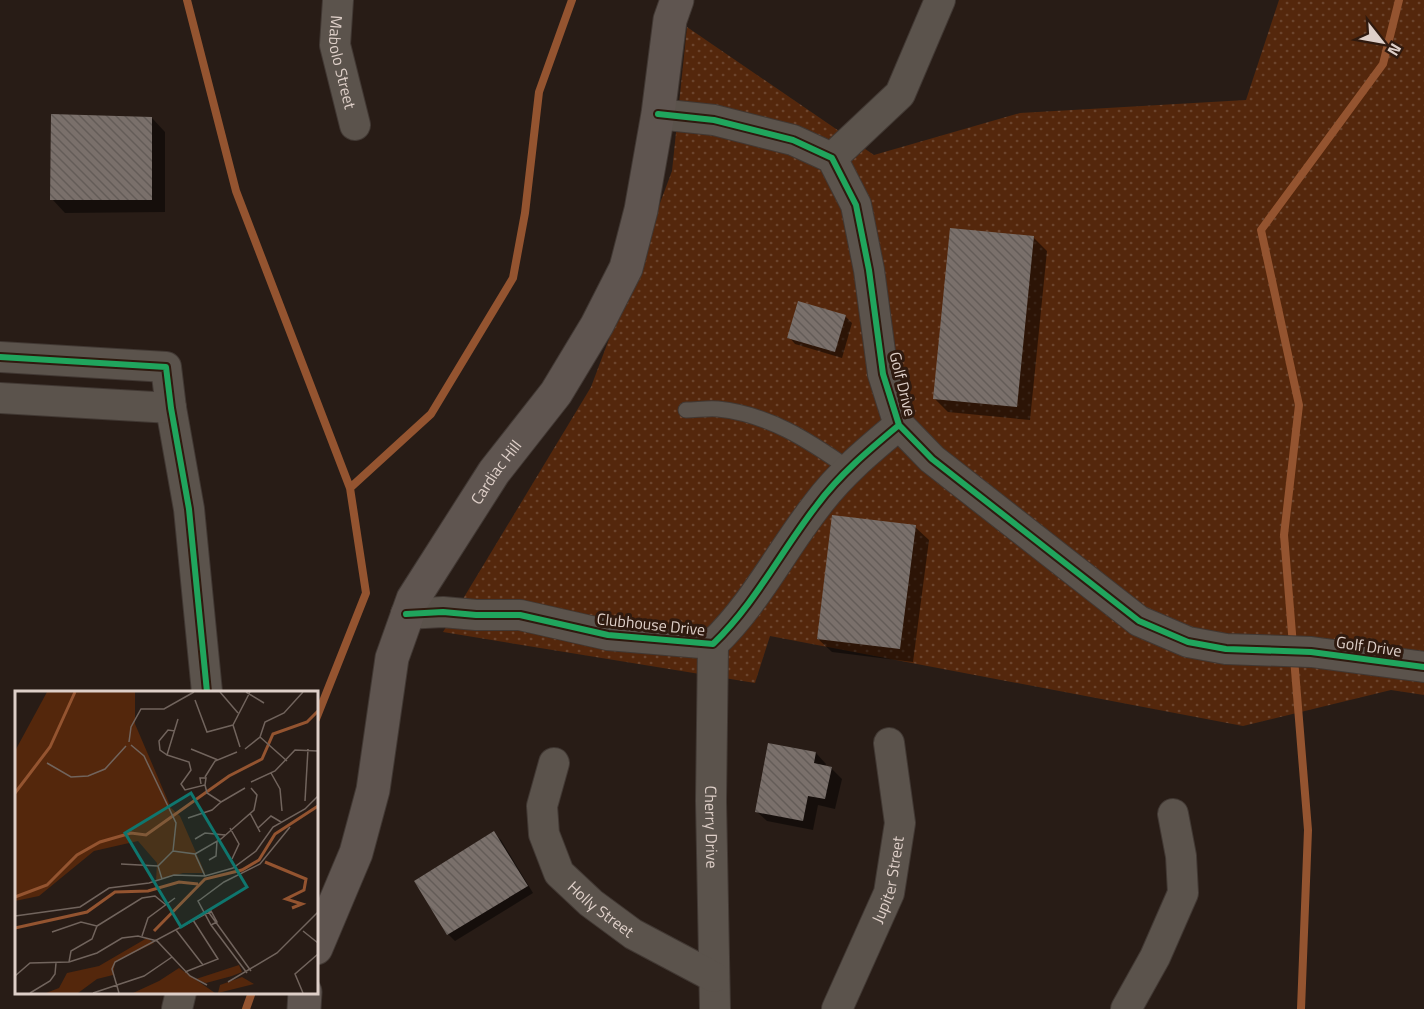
<svg xmlns="http://www.w3.org/2000/svg" width="1424" height="1009" font-family="'Titillium Web',sans-serif">
<style>
.green{fill:url(#green-dots)}
.shadow{fill:#0007}
.lines{fill:none;stroke-linecap:round;stroke-linejoin:round}
.stream{stroke:#945430;stroke-width:8}
.building{fill:url(#building-back-hatch)}
.service-casing{stroke:#413833;stroke-width:17}
.minor-casing{stroke:#413833;stroke-width:32}
.secondary-casing{stroke:#413833;stroke-width:35}
.service{stroke:#5b534c;stroke-width:15}
.minor{stroke:#5b534c;stroke-width:30}
.secondary{stroke:#5f5550;stroke-width:33}
.cycleway-casing{stroke:#2f1a0f;stroke-width:10}
.cycleway{stroke:#20a55d;stroke-width:6}
.labels{text-anchor:middle;stroke-width:6;stroke-linejoin:round;paint-order:stroke}
.street-label{font-size:16px;fill:#decfc8;stroke:#2f1a0f}
.inset-river{fill:none;stroke:#945430;stroke-width:3}
.inset-road{fill:none;stroke:#71645d;stroke-width:1.5}
.view{fill:#0f766e;fill-opacity:0.15;stroke:#0f766e;stroke-width:3}
.inset-edge{fill:none;stroke:#decfc8;stroke-width:3}
</style>
<defs>
<pattern id="green-dots" width="8" height="8" patternUnits="userSpaceOnUse" patternTransform="scale(1.5)"><rect width="8" height="8" fill="#54270c"/><path d="M2 2h.1M6 6h.1" fill="none" stroke="#6c452e" stroke-width="1.8" stroke-linecap="round"/></pattern>
<pattern id="building-back-hatch" width="6" height="6" patternUnits="userSpaceOnUse" patternTransform="scale(1.5)"><rect width="6" height="6" fill="#7a706b"/><path d="M-1 5l2 2M0 0l6 6M5-1l2 2" fill="none" stroke="#645c58"/></pattern>
</defs>
<rect width="100%" height="100%" fill="#281c16"/>
<path class="green" d="M1279,0H1424V695L1391,690L1243,726L770,636L755,683L443,632L591,387L672,171L687,27L874,155L1020,113L1246,100Z"/>
<path class="shadow" d="M152,118L165,132V212L65,213L52,199Z
M1033,237L1047,251L1030,420L948,412L935,399Z
M845,316L852,323L842,358L795,344L789,337Z
M915,527L929,540L913,662L832,652L818,639Z
M816,753L826,764L825,767L831,768L842,779L835,809L818,805L813,830L767,821L756,811Z
M494,833L501,840L533,893L455,941L448,934L416,881Z"/>
<g class="lines">
<path class="stream" d="M187,0L236,191L350,488L366,593L316,719
M350,488L431,414L513,278L525,213L539,92L572,0
M246,1009L252,992
M1301,1009L1308,830L1284,535L1299,405L1261,230L1383,64L1399,0"/>
</g>
<path class="building" d="M51,114L152,117V200H50Z
M950,228L1034,236L1017,407L933,399Z
M798,301L846,315L835,352L787,338Z
M832,515L916,525L900,649L817,639Z
M768,743L816,752L814,763L832,767L825,799L808,796L803,821L755,812Z
M494,831L528,886L447,935L414,881Z"/>
<g class="lines">
<defs>
<path id="service" d="M686,410C696,410 708,408 718,409C768,414 808,440 848,468"/>
<g id="minor">
<path id="s1" d="M338,0L335,45L355,125"/>
<path d="M658,114L714,120L793,140L832,158L856,205L869,270L883,374L899,425L932,459L1139,621L1188,642L1226,649L1311,652L1424,667"/>
<path d="M832,158L900,94L940,0"/>
<path d="M0,357L166,367L171,408L189,509L207,692"/>
<path d="M0,398L171,408"/>
<path d="M406,614L443,612L476,615H520L608,635L713,644C755,604 781,551 817,505C840,474 869,450 899,425"/>
<path id="s2" d="M713,644L711,801L715,1009"/>
<path id="s3" d="M554,763L542,806L544,834L559,873L591,903L633,934L714,977"/>
<path d="M177,1009L181,992"/>
<path id="s4" d="M837,1009L889,893L900,823L889,743"/>
<path d="M1126,1009L1155,957L1183,893L1181,856L1173,814"/>
</g>
<g id="secondary">
<path id="s5" d="M316,948L356,853L373,790L392,658L413,599L494,472L556,393L597,325L626,268L641,210L658,114L670,20L677,0"/>
<path d="M304,1009L305,992"/>
</g>
</defs>
<use href="#service" class="service-casing"/>
<use href="#minor" class="minor-casing"/>
<use href="#secondary" class="secondary-casing"/>
<use href="#service" class="service"/>
<use href="#minor" class="minor"/>
<use href="#secondary" class="secondary"/>
<defs>
<path id="cycleway" d="M658,114L714,120L793,140L832,158L856,205L869,270L883,374L899,425L932,459L1139,621L1188,642L1226,649L1311,652L1424,667
M0,357L166,367L171,408L189,509L207,692
M406,614L443,612L476,615H520L608,635L713,644C755,604 781,551 817,505C840,474 869,450 899,425"/>
</defs>
<use href="#cycleway" class="cycleway-casing"/>
<use href="#cycleway" class="cycleway"/>
</g>
<g class="labels">
<g class="street-label">
<text dy="6" stroke="none"><textPath href="#s1" startOffset="63">Mabolo Street</textPath></text>
<text transform="translate(903 384) rotate(76)" y="6">Golf Drive</text>
<text dy="6" stroke="none"><textPath href="#s5" startOffset="516">Cardiac Hill</textPath></text>
<text transform="translate(651 624) rotate(6)" y="6">Clubhouse Drive</text>
<text transform="translate(1369 646) rotate(8)" y="6">Golf Drive</text>
<text dy="6" stroke="none"><textPath href="#s2" startOffset="183">Cherry Drive</textPath></text>
<text dy="6" stroke="none"><textPath href="#s4" startOffset="140">Jupiter Street</textPath></text>
<text dy="6" stroke="none"><textPath href="#s3" startOffset="170">Holly Street</textPath></text>
</g>
</g>
<g transform="translate(15 691)">
<rect width="303" height="303" fill="#281c16"/>
<path d="M32,1H120V33L156,117L165,125L190,182H168L141,190L142,172L123,150L79,160L24,205L0,210V60ZM132,247L139,252L100,271L98,284L82,288L63,302H31L44,297L52,282L84,275ZM224,274L227,281L217,285L191,292L181,288ZM164,277L200,302H118L144,290ZM227,286L239,293L203,302L205,294Z" fill="#54270c"/>
<path class="inset-river" d="M0,102L35,56L60,1M250,171L291,188L289,199L271,208L287,213L277,217M0,206L32,194L62,164L85,151L116,142L131,144L214,85L247,68L258,43L292,31L303,20M0,237L72,221L100,201L133,200L164,191L183,193M139,240L190,188L227,179L244,169L260,143L303,115"/>
<path class="inset-road" d="M205,1L223,22M231,1L249,12M180,9L192,41L218,34M163,28L152,64L174,71L176,79L166,93L170,99L190,94L191,87H185L186,93M245,46L272,70M114,51L116,36L126,18H149L179,1M116,54L129,65L161,132L158,160L143,175L147,188M225,56L218,34L235,1M176,58L203,69M230,58L245,46L250,31L269,22L288,1M152,64L145,59L144,50L153,39L160,40M32,72L56,86L73,85L90,78L111,55M256,82L265,98L267,120M190,86L200,70L222,61M236,91L260,80L280,59L303,60M190,94L192,102L206,111L230,97M290,110L293,58M235,122L245,141M173,127L197,119L206,111M215,137L224,153L217,168M243,137L256,125L266,131M180,148L190,142L210,144M158,160L180,163L190,185M180,163L206,148L239,119L242,104L236,97M194,169L201,165L202,150M106,173L143,175M186,208L209,191L245,173L275,136M186,208L183,210L196,234L232,282M192,219L236,280M0,225L65,216L94,197L134,192L159,184L190,185L218,177L241,160L258,136L290,118L303,105M82,235L127,207L140,205L151,214M161,239L188,274M288,240L303,252M37,241L66,231L82,235L77,248L56,260L54,271M127,245L133,227L160,207M170,281L203,268L178,229M0,285L15,272L54,271L82,262L107,247L123,245L142,250L175,285L192,294M213,291L262,262L303,221M15,302L35,290L40,283L41,272M78,302L129,285L157,266M104,302L97,278L100,271L196,220L202,231L196,234M288,302L280,283L303,263"/>
<path class="view" d="M176,102L232,196L166,236L110,142Z"/>
<rect width="303" height="303" class="inset-edge"/>
</g>
<g transform="translate(1382 42) rotate(121)" stroke="#2f1a0f" stroke-width="4.5" paint-order="stroke">
<path d="M0-4.5L10 22L0 15L-10 22Z" fill="#decfc8"/>
<text y="-9" font-size="16" font-weight="bold" text-anchor="middle" fill="#decfc8">N</text>
</g>
</svg>
